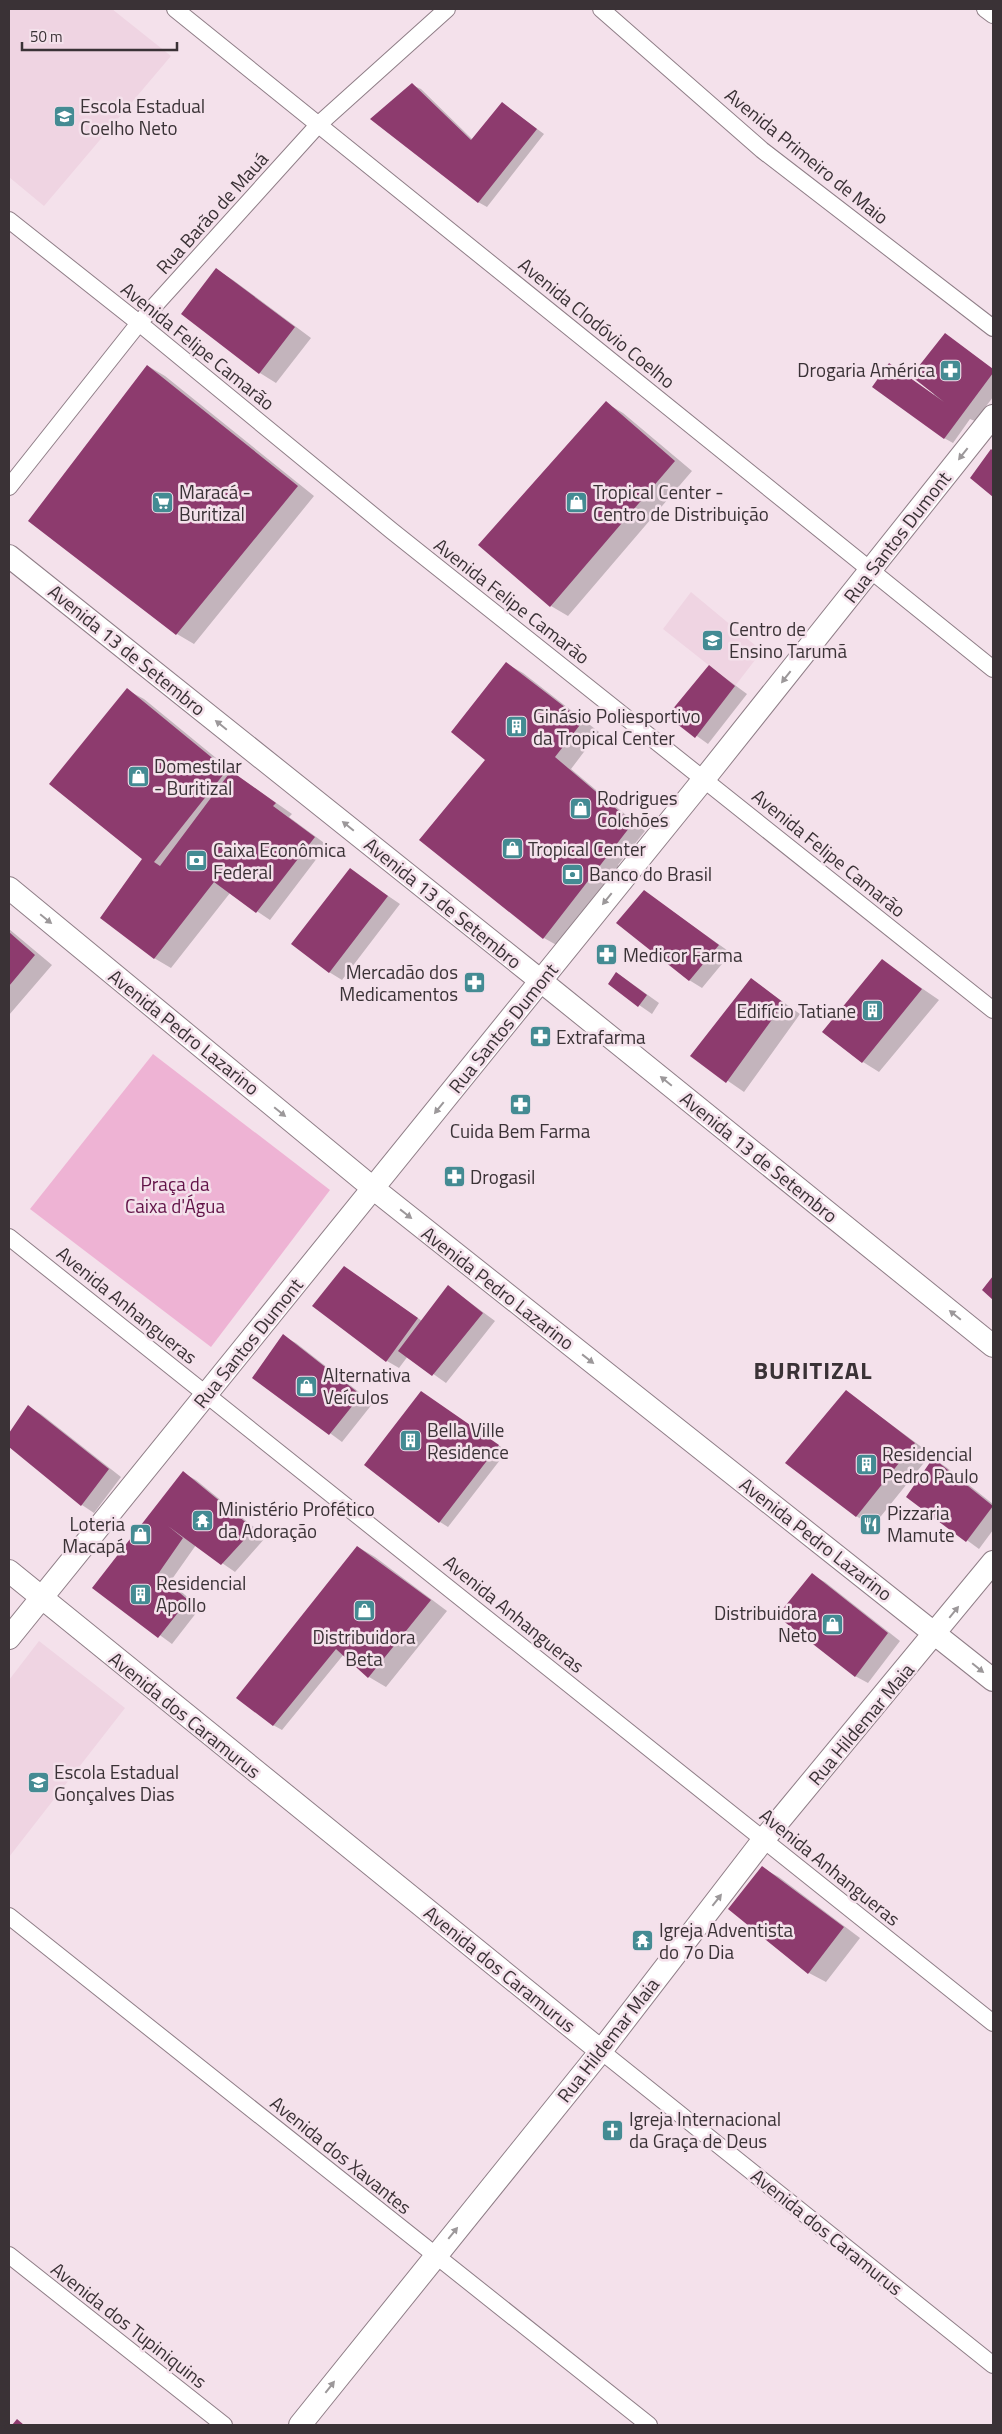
<svg xmlns="http://www.w3.org/2000/svg" width="1002" height="2434" font-family="'Titillium Web',sans-serif">
<style>
.built{fill:#efd4e2}
.green{fill:#eeb3d4}
.shadow{fill:#0003}
.building{fill:#8d3b6e}
.lines{fill:none;stroke-linecap:round;stroke-linejoin:round}
.street-casing{stroke:#8f7e87;stroke-width:18}
.secondary-casing{stroke:#8f7e87;stroke-width:24}
.street{stroke:#fff;stroke-width:16}
.secondary{stroke:#fff;stroke-width:22}
.oneway{fill:#9c989a}
.labels{text-anchor:middle;stroke-width:5;stroke-linejoin:round;paint-order:stroke}
.poi-label{font-size:19px;fill:#3a3236;stroke:#f4e1eb;text-anchor:start}
.street-label{font-size:19px;fill:#3a3236;stroke:#f4e1eb}
.park-label{font-size:19px;fill:#611247;stroke:#f4e1eb}
.district-label{font-size:24px;font-weight:bold;letter-spacing:1px;fill:#3a3236;stroke:#f4e1eb}
</style>
<rect width="100%" height="100%" fill="#f4e1eb"/>
<path class="built" d="M9,9H112L171,56L44,206L9,177Z
M691,592L762,651L735,686L663,629Z
M39,1641L125,1708L9,1857V1680Z"/>
<path class="green" d="M153,1054L330,1190L211,1347L30,1209Z"/>
<path class="shadow" d="M412,85L421,89L473,140L502,103L544,134L487,207L478,202Z
M217,270L233,280L311,338L276,383L260,373Z
M945,334L993,369V397L975,421L970,419L953,443L944,438L890,364L934,395Z
M148,366L165,376L314,496L194,644L177,634Z
M606,403L623,413L692,471L568,616L551,606Z
M507,664L523,673L599,732L571,769L645,831L618,865L622,868L560,947L544,938L487,760Z
M709,666L747,694L708,744L669,716Z
M127,690L144,699L238,776L292,814L289,817L327,845L270,920L230,893L171,968L154,958Z
M350,870L400,904L342,980L329,972Z
M645,892L731,953L702,988L689,980Z
M9,929L52,965L9,1015Z
M882,961L939,1000L879,1072L863,1062Z
M617,973L659,1003L652,1014L609,984Z
M752,980L800,1014L744,1092L692,1056Z
M344,1267L422,1321L449,1287L495,1321L446,1383L408,1356L399,1368L387,1361Z
M283,1336L296,1343L373,1403L342,1442L254,1377Z
M421,1392L507,1451L448,1527L440,1522Z
M854,1397L931,1454L873,1526L856,1516Z
M28,1407L41,1414L121,1477L94,1513L82,1505L9,1445V1436Z
M934,1459L946,1467L993,1504V1530L979,1549L908,1497Z
M183,1473L196,1480L266,1537L235,1572L196,1545L170,1582L200,1608L172,1644L94,1587Z
M358,1547L375,1557L447,1611L386,1687L369,1677L344,1654L282,1730L273,1725Z
M812,1575L825,1582L900,1641L868,1683L855,1676Z
M762,1868L779,1877L860,1938L826,1982L809,1973Z"/>
<path class="building" d="M412,83L471,140L502,102L537,129L478,203L370,119Z
M216,268L295,327L259,374L181,314Z
M945,333L993,369V373L944,439L872,387L889,363L944,402L911,376Z
M147,365L298,486L176,635L28,521Z
M606,401L675,461L550,607L478,545Z
M991,449L993,451V497L970,478Z
M506,662L583,721L555,757L633,823L543,939L419,840L485,760L451,732Z
M709,665L735,686L695,738L667,716Z
M127,688L227,770L154,862L160,866L231,771L276,803L273,806L315,837L256,913L214,882L154,959L100,918L142,859L49,784Z
M350,868L388,896L329,973L291,944Z
M644,890L719,945L689,981L616,923Z
M9,932L35,955L9,986Z
M882,959L922,989L862,1063L822,1032Z
M616,972L647,995L638,1007L608,984Z
M751,978L784,1003L726,1083L690,1056Z
M344,1266L418,1318L386,1362L312,1306Z
M993,1276V1300L982,1290Z
M448,1285L483,1313L432,1376L398,1351Z
M283,1334L361,1395L329,1435L252,1378Z
M846,1390L915,1443L856,1517L785,1463Z
M421,1391L499,1445L439,1523L364,1465Z
M28,1405L109,1469L81,1506L9,1447V1433Z
M933,1458L993,1506L966,1542L906,1497Z
M183,1471L254,1529L221,1565L168,1526L183,1538L158,1574L188,1600L158,1638L92,1588Z
M357,1546L431,1600L368,1678L336,1649L273,1726L236,1698Z
M812,1573L888,1633L855,1677L777,1616Z
M762,1866L844,1927L808,1974L728,1909Z
M17,2419L24,2425H12Z"/>
<g class="lines">
<defs>
<path id="street" d="M175,9L993,669
M601,9L762,150L993,328
M985,9L993,15
M9,220L139,323L392,531L993,1010
M9,487L139,323L318,125L447,9
M9,1237L993,2023
M9,1916L649,2425
M601,2051L993,2365
M9,2255L224,2425"/>
<path id="secondary" d="M9,556L541,981L993,1346
M9,888L374,1189L993,1680
M9,1571L601,2051
M9,1638L704,779L993,416
M300,2425L601,2051L764,1839L993,1562"/>
</defs>
<use href="#street" class="street-casing"/>
<use href="#secondary" class="secondary-casing"/>
<use href="#street" class="street"/>
<use href="#secondary" class="secondary"/>
</g>
<defs><path id="oneway-solid" d="M-6-.8H1V-3.2L6.5 0L1 3.2V.8H-6Z" transform="scale(1.25)"/></defs>
<g class="oneway">
<use href="#oneway-solid" transform="translate(963 454) rotate(128)"/>
<use href="#oneway-solid" transform="translate(786 677) rotate(128)"/>
<use href="#oneway-solid" transform="translate(221 725) rotate(-141)"/>
<use href="#oneway-solid" transform="translate(348 826) rotate(-141)"/>
<use href="#oneway-solid" transform="translate(607 899) rotate(129)"/>
<use href="#oneway-solid" transform="translate(46 919) rotate(39)"/>
<use href="#oneway-solid" transform="translate(666 1081) rotate(-141)"/>
<use href="#oneway-solid" transform="translate(439 1108) rotate(129)"/>
<use href="#oneway-solid" transform="translate(280 1112) rotate(39)"/>
<use href="#oneway-solid" transform="translate(406 1214) rotate(38)"/>
<use href="#oneway-solid" transform="translate(955 1315) rotate(-141)"/>
<use href="#oneway-solid" transform="translate(588 1359) rotate(38)"/>
<use href="#oneway-solid" transform="translate(954 1612) rotate(-51)"/>
<use href="#oneway-solid" transform="translate(978 1668) rotate(39)"/>
<use href="#oneway-solid" transform="translate(717 1900) rotate(-52)"/>
<use href="#oneway-solid" transform="translate(453 2233) rotate(-51)"/>
<use href="#oneway-solid" transform="translate(330 2387) rotate(-52)"/>
</g>
<defs>
<symbol id="school-square" viewBox="-11 -11 22 22"><rect x="-9" y="-9" width="18" height="18" rx="4" fill="#448b93" stroke="#f4e1eb"/><path d="M0-5L7-2L0 1L-7-2ZM-4 1L0 2.5L4 1V4Q0 6-4 4Z" fill="#fff"/></symbol>
<symbol id="pharmacy-square" viewBox="-11 -11 22 22"><rect x="-9" y="-9" width="18" height="18" rx="4" fill="#448b93" stroke="#f4e1eb"/><path d="M-2-6h4v4h4v4h-4v4h-4v-4h-4v-4h4Z" fill="#fff"/></symbol>
<symbol id="supermarket-square" viewBox="-11 -11 22 22"><rect x="-9" y="-9" width="18" height="18" rx="4" fill="#448b93" stroke="#f4e1eb"/><path d="M-6-5.5h2.5l.6 2H6L4.5 2H-2.5L-4.4-4H-6ZM-1.5 3.2a1.3 1.3 0 1 0 .1 0ZM3 3.2a1.3 1.3 0 1 0 .1 0Z" fill="#fff"/></symbol>
<symbol id="shop-square" viewBox="-11 -11 22 22"><rect x="-9" y="-9" width="18" height="18" rx="4" fill="#448b93" stroke="#f4e1eb"/><path d="M-5-2.5h2.3a2.7 3.5 0 0 1 5.4 0H5L5.5 6h-11ZM-1.5-2.5h3a1.5 2.3 0 0 0-3 0Z" fill="#fff"/></symbol>
<symbol id="building-square" viewBox="-11 -11 22 22"><rect x="-9" y="-9" width="18" height="18" rx="4" fill="#448b93" stroke="#f4e1eb"/><path d="M-4-6H4V6H1V3H-1V6H-4ZM-2.5-4.3h1.7v1.8h-1.7ZM.8-4.3h1.7v1.8H.8ZM-2.5-1h1.7V.8h-1.7ZM.8-1h1.7V.8H.8Z" fill="#fff"/></symbol>
<symbol id="bank-square" viewBox="-11 -11 22 22"><rect x="-9" y="-9" width="18" height="18" rx="4" fill="#448b93" stroke="#f4e1eb"/><path d="M-6-4H6V4H-6ZM0-2.3a2.3 2.3 0 1 0 0 4.6a2.3 2.3 0 1 0 0-4.6Z" fill="#fff"/></symbol>
<symbol id="temple-square" viewBox="-11 -11 22 22"><rect x="-9" y="-9" width="18" height="18" rx="4" fill="#448b93" stroke="#f4e1eb"/><path d="M0-6L5-2H3V0L6.5 2.5H4V6H1.5V3h-3V6H-4V2.5H-6.5L-3 0V-2H-5Z" fill="#fff"/></symbol>
<symbol id="restaurant-square" viewBox="-11 -11 22 22"><rect x="-9" y="-9" width="18" height="18" rx="4" fill="#448b93" stroke="#f4e1eb"/><path d="M-5-6h1v4h1v-4h1v4h1v-4h1v5L-1.5 .5V6h-2V.5L-5-1ZM5-6V6H3V1.5H1.5Q1.5-4 5-6Z" fill="#fff"/></symbol>
<symbol id="church-square" viewBox="-11 -11 22 22"><rect x="-9" y="-9" width="18" height="18" rx="4" fill="#448b93" stroke="#f4e1eb"/><path d="M-1.2-6h2.4v3.5h3.3v2.4h-3.3V6h-2.4V-.1h-3.3v-2.4h3.3Z" fill="#fff"/></symbol>
</defs>
<g fill-rule="evenodd">
<use href="#school-square" x="52" y="104" width="25" height="25"/>
<use href="#pharmacy-square" x="938" y="358" width="25" height="25"/>
<use href="#supermarket-square" x="150" y="490" width="25" height="25"/>
<use href="#shop-square" x="564" y="490" width="25" height="25"/>
<use href="#school-square" x="700" y="628" width="25" height="25"/>
<use href="#building-square" x="504" y="714" width="25" height="25"/>
<use href="#shop-square" x="126" y="764" width="25" height="25"/>
<use href="#shop-square" x="568" y="796" width="25" height="25"/>
<use href="#shop-square" x="500" y="836" width="25" height="25"/>
<use href="#bank-square" x="184" y="848" width="25" height="25"/>
<use href="#bank-square" x="560" y="862" width="25" height="25"/>
<use href="#pharmacy-square" x="594" y="942" width="25" height="25"/>
<use href="#pharmacy-square" x="462" y="970" width="25" height="25"/>
<use href="#building-square" x="860" y="998" width="25" height="25"/>
<use href="#pharmacy-square" x="528" y="1024" width="25" height="25"/>
<use href="#pharmacy-square" x="508" y="1092" width="25" height="25"/>
<use href="#pharmacy-square" x="442" y="1164" width="25" height="25"/>
<use href="#shop-square" x="294" y="1374" width="25" height="25"/>
<use href="#building-square" x="398" y="1428" width="25" height="25"/>
<use href="#building-square" x="854" y="1452" width="25" height="25"/>
<use href="#temple-square" x="190" y="1508" width="25" height="25"/>
<use href="#restaurant-square" x="858" y="1512" width="25" height="25"/>
<use href="#shop-square" x="128" y="1522" width="25" height="25"/>
<use href="#building-square" x="128" y="1582" width="25" height="25"/>
<use href="#shop-square" x="352" y="1598" width="25" height="25"/>
<use href="#shop-square" x="820" y="1612" width="25" height="25"/>
<use href="#school-square" x="26" y="1770" width="25" height="25"/>
<use href="#temple-square" x="630" y="1928" width="25" height="25"/>
<use href="#church-square" x="600" y="2118" width="25" height="25"/>
</g>
<g class="labels">
<g class="poi-label">
<text x="80" y="113">Escola Estadual<tspan x="80" dy="22">Coelho Neto</tspan></text>
<text x="935" y="377" text-anchor="end">Drogaria América</text>
<text x="179" y="499">Maracá -<tspan x="179" dy="22">Buritizal</tspan></text>
<text x="593" y="499">Tropical Center -<tspan x="593" dy="22">Centro de Distribuição</tspan></text>
<text x="729" y="636">Centro de<tspan x="729" dy="22">Ensino Tarumã</tspan></text>
<text x="533" y="723">Ginásio Poliesportivo<tspan x="533" dy="22">da Tropical Center</tspan></text>
<text x="154" y="773">Domestilar<tspan x="154" dy="22">- Buritizal</tspan></text>
<text x="597" y="805">Rodrigues<tspan x="597" dy="22">Colchões</tspan></text>
<text x="528" y="856">Tropical Center</text>
<text x="213" y="857">Caixa Econômica<tspan x="213" dy="22">Federal</tspan></text>
<text x="589" y="881">Banco do Brasil</text>
<text x="623" y="962">Medicor Farma</text>
<text x="458" y="979" text-anchor="end">Mercadão dos<tspan x="458" dy="22">Medicamentos</tspan></text>
<text x="856" y="1018" text-anchor="end">Edifício Tatiane</text>
<text x="556" y="1044">Extrafarma</text>
<text x="520" y="1138" text-anchor="middle">Cuida Bem Farma</text>
<text x="470" y="1184">Drogasil</text>
<text x="323" y="1382">Alternativa<tspan x="323" dy="22">Veículos</tspan></text>
<text x="427" y="1437">Bella Ville<tspan x="427" dy="22">Residence</tspan></text>
<text x="882" y="1461">Residencial<tspan x="882" dy="22">Pedro Paulo</tspan></text>
<text x="218" y="1516">Ministério Profético<tspan x="218" dy="22">da Adoração</tspan></text>
<text x="887" y="1520">Pizzaria<tspan x="887" dy="22">Mamute</tspan></text>
<text x="125" y="1531" text-anchor="end">Loteria<tspan x="125" dy="22">Macapá</tspan></text>
<text x="156" y="1590">Residencial<tspan x="156" dy="22">Apollo</tspan></text>
<text x="817" y="1620" text-anchor="end">Distribuidora<tspan x="817" dy="22">Neto</tspan></text>
<text x="364" y="1644" text-anchor="middle">Distribuidora<tspan x="364" dy="22">Beta</tspan></text>
<text x="54" y="1779">Escola Estadual<tspan x="54" dy="22">Gonçalves Dias</tspan></text>
<text x="659" y="1937">Igreja Adventista<tspan x="659" dy="22">do 7o Dia</tspan></text>
<text x="629" y="2126">Igreja Internacional<tspan x="629" dy="22">da Graça de Deus</tspan></text>
</g>
<g class="street-label">
<text transform="translate(807 156) rotate(39)" y="7">Avenida Primeiro de Maio</text>
<text transform="translate(212 213) rotate(-48)" y="7">Rua Barão de Mauá</text>
<text transform="translate(597 323) rotate(39)" y="7">Avenida Clodóvio Coelho</text>
<text transform="translate(198 346) rotate(39)" y="7">Avenida Felipe Camarão</text>
<text transform="translate(897 537) rotate(-52)" y="7">Rua Santos Dumont</text>
<text transform="translate(512 601) rotate(38)" y="7">Avenida Felipe Camarão</text>
<text transform="translate(127 650) rotate(39)" y="7">Avenida 13 de Setembro</text>
<text transform="translate(829 853) rotate(39)" y="7">Avenida Felipe Camarão</text>
<text transform="translate(443 903) rotate(39)" y="7">Avenida 13 de Setembro</text>
<text transform="translate(503 1028) rotate(-51)" y="7">Rua Santos Dumont</text>
<text transform="translate(184 1032) rotate(39)" y="7">Avenida Pedro Lazarino</text>
<text transform="translate(759 1157) rotate(39)" y="7">Avenida 13 de Setembro</text>
<text transform="translate(498 1288) rotate(38)" y="7">Avenida Pedro Lazarino</text>
<text transform="translate(127 1305) rotate(39)" y="7">Avenida Anhangueras</text>
<text transform="translate(248 1343) rotate(-51)" y="7">Rua Santos Dumont</text>
<text transform="translate(816 1539) rotate(38)" y="7">Avenida Pedro Lazarino</text>
<text transform="translate(514 1614) rotate(39)" y="7">Avenida Anhangueras</text>
<text transform="translate(185 1715) rotate(39)" y="7">Avenida dos Caramurus</text>
<text transform="translate(861 1724) rotate(-50)" y="7">Rua Hildemar Maia</text>
<text transform="translate(830 1867) rotate(39)" y="7">Avenida Anhangueras</text>
<text transform="translate(500 1969) rotate(39)" y="7">Avenida dos Caramurus</text>
<text transform="translate(608 2040) rotate(-52)" y="7">Rua Hildemar Maia</text>
<text transform="translate(341 2155) rotate(39)" y="7">Avenida dos Xavantes</text>
<text transform="translate(827 2232) rotate(39)" y="7">Avenida dos Caramurus</text>
<text transform="translate(129 2325) rotate(38)" y="7">Avenida dos Tupiniquins</text>
</g>
<g class="park-label">
<text x="175" y="1191">Praça da<tspan x="175" dy="22">Caixa d'Água</tspan></text>
</g>
<g class="district-label">
<text x="813" y="1379">BURITIZAL</text>
</g>
</g>
<rect width="1002" height="2434" fill="none" stroke="#3a3236" stroke-width="20"/>
<path d="M22 42v8h155v-8" fill="none" stroke="#3a3236" stroke-width="2.5"/>
<text x="30" y="42" font-size="15" fill="#3a3236" stroke="#f4e1eb" stroke-width="4" paint-order="stroke">50 m</text>
</svg>
